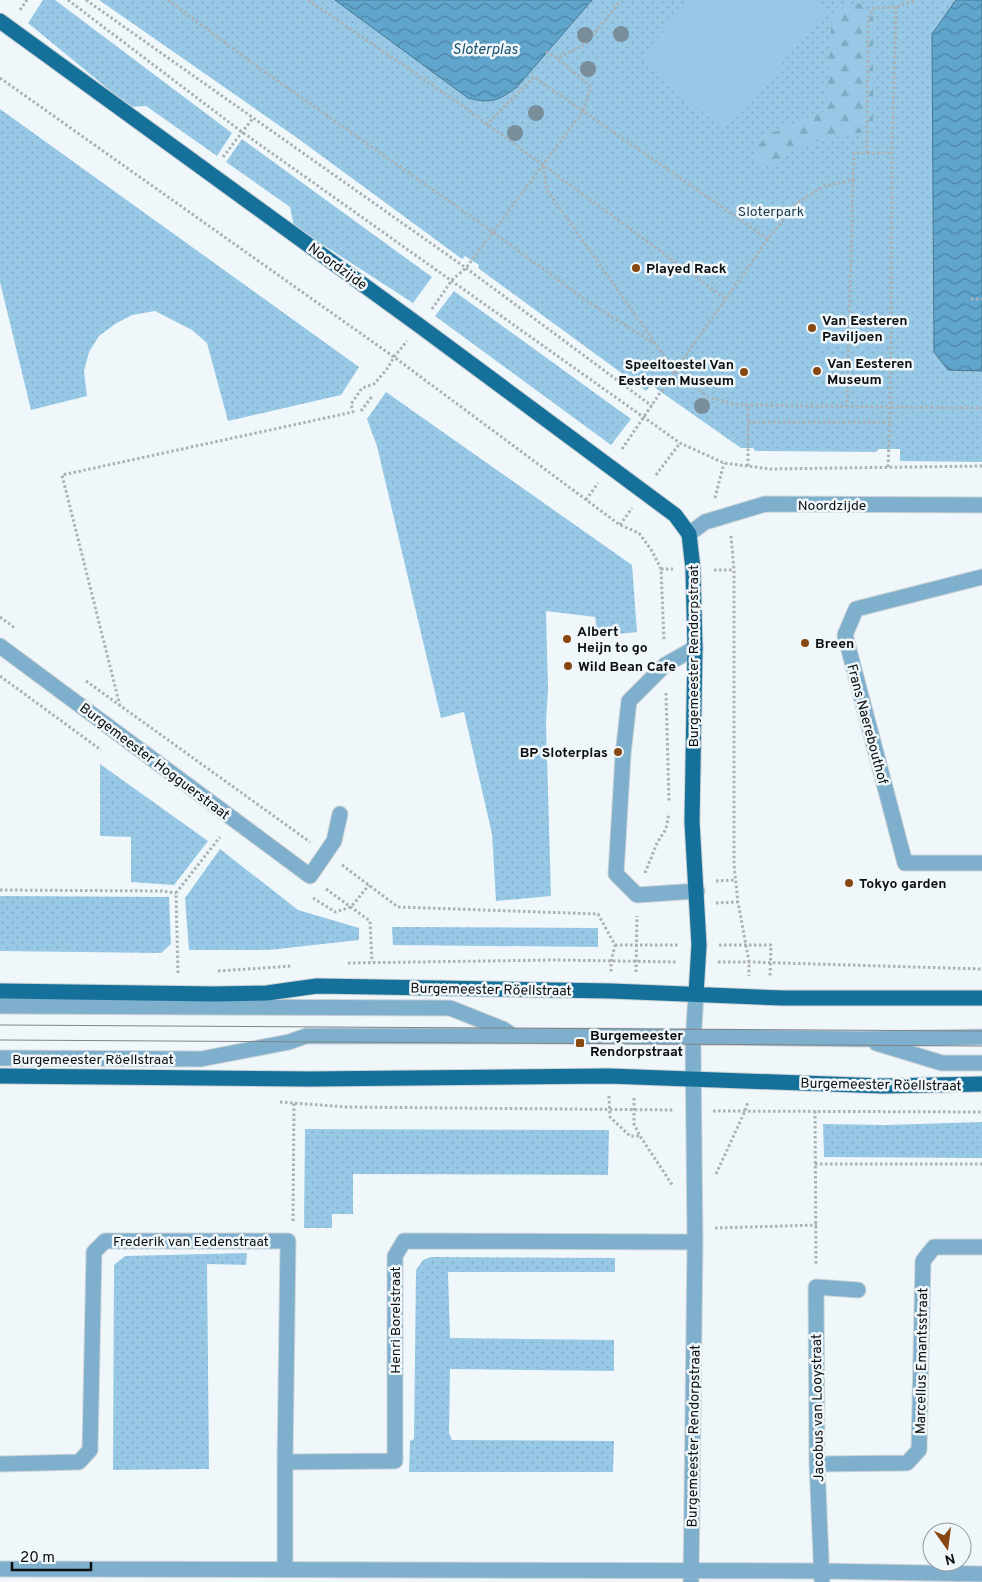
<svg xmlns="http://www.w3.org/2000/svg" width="982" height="1582" font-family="Overpass,sans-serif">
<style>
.green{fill:url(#green-dots)}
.forest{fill:url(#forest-firs)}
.pitch{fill:#97c9e6}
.water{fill:url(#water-waves);stroke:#477894}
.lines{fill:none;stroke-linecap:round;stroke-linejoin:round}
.minor-casing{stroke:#ccd2d5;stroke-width:17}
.major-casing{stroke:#ccd2d5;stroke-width:17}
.path{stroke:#abb1b4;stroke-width:3;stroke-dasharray:2.5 2.5;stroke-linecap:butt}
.minor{stroke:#7eb0cd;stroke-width:15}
.major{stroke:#15719a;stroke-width:15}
.tram{stroke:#7f8487;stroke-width:1}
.tree{fill:#7a8e9a}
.poi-dot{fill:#884711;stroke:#f0f7fb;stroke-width:2}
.labels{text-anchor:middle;stroke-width:5;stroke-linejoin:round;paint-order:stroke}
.park-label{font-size:14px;fill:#1a394a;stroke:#f0f7fb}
.street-label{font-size:14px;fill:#0c0f10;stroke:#f0f7fb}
.poi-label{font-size:14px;font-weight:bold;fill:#0c0f10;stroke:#f0f7fb;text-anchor:start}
.water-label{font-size:15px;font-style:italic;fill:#1c526d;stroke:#f0f7fb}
</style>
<defs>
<pattern id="green-dots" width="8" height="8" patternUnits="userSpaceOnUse" patternTransform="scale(1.25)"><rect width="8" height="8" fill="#97c9e6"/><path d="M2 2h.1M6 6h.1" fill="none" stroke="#81abc4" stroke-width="1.8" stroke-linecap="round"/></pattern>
<pattern id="forest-firs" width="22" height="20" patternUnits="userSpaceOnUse" patternTransform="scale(1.25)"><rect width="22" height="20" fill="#97c9e6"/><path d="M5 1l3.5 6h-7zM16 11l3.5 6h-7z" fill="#81abc4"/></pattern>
<pattern id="water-waves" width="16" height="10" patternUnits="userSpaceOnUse" patternTransform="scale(1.25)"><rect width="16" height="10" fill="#60a5cc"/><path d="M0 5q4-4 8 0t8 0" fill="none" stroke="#4e85a4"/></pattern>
</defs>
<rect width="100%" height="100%" fill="#f0f7fb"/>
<path class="green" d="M43,0H55L232,133L217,156L146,106L130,107L28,23Z
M99,0H982V462L900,461V449H879L876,452L755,451L753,448H741L651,385L646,391L478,268L479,265L465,256L462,259L300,140Z
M0,109L359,367L341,395L228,421L207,343L192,330L155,311L132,315L115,324L99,336L89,352L84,371L87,396L31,410L0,282Z
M242,139L432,277L413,303L294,226L290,207L226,162Z
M454,291L631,419L611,445L435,316Z
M386,392L632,565L637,632L598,636L595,617L546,611L548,688L546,722L551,896L496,901L492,834L464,712L441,718L377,446L367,419Z
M100,764L208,841L174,885L131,882V837L100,836Z
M220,849L298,910L359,928V940L269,950H189L185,898Z
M0,896L169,897L171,944L161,953L0,951Z
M392,927L598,928V947L393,945Z
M982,1122V1158L824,1157L823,1124L887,1125Z
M305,1129L609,1130L608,1175L353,1174V1214H332V1228H304Z
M247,1253L246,1265L207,1264L209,1469L113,1470L114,1265L125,1256Z
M431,1257L615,1258V1272H448L450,1338L614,1340V1371L450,1369L449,1433L452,1440L614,1441L613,1472H409L410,1441L414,1439L416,1270L423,1260Z"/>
<path class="forest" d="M862,3L873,17V131L830,137L798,148L768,166L755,163L754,150L767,135L826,111L831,27L837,7Z"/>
<path class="pitch" d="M690,0H812L826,12L723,130L640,58Z"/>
<path class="water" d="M335,0H592L517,87C498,101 491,104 468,98Z
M956,0H982V371L948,370L934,352L932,34Z"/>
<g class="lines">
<defs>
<path id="minor" d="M689,534L705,522L765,504L982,505
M982,577L856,609L845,635L905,863H982
M0,646L310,876L334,841L340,814
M695,648L665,665L629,701L623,755L616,874L637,895L697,891
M0,1006L450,1008L503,1029L512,1035
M876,1043L942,1063H982
M0,1058L201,1059L289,1042L306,1036H610L863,1039L982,1037
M285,1462L395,1461V1256L404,1241L695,1242
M0,1464L79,1462L90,1450L94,1252L105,1241H288L285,1462V1570
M817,1464L907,1463L919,1450L923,1261L934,1247H982
M0,1569L821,1571L982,1574
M691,1581L695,1242L693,1043L696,994
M822,1582L817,1464L816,1287L858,1290"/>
<path id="major" d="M0,21L420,326L675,515L689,534L693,569L695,648L692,822L699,945L696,994
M0,991L214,994L267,993L317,986L611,991L783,998H982
M0,1076L310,1079L609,1076L883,1086L982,1084"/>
</defs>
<use href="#minor" class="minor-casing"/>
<use href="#major" class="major-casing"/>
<path class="path" d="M68,0L242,132L680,443L724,463L770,469L982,466
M86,0L466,268L652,406
M168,0L248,60L493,232L587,301L655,344
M308,0L457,102L726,299
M20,10L27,0
M546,52L557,58L586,44L621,0
M0,78L394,357L620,525L639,533L652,551L661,569L664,641
M486,125L534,77L768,239
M867,153L868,18L874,8L896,7L916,0
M223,157L253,118
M543,166L547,190L675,371L768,239L797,203L824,186L853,180L847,407
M853,180L854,153H892
M971,299H982
M432,309L452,280L466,268L583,111L591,87L557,58
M361,411L373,395
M748,422H890L892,153L896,7
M622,449L675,371L708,397L738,405L982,408
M748,466V405
M888,467L890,422
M656,475L680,443
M715,498L724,463
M586,500L598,483
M620,525L632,508
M731,536L734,570V865L738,902L749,962V976
M661,569H673
M714,570H734
M0,617L15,628
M0,676L101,750
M86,681L310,842
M666,693L669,801
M120,706L62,475L353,412L351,404L362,388L374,384L387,369L394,357L407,341
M342,865L398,907L598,914L615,945L611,962V972
M645,873L657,843L666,829L669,813
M716,881L735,880
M326,889L370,921L372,962
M0,890L162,891L176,893
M313,898L335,912L351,907L369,885
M716,903L738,902
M615,945H680
M719,945H771L770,977
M718,962H749L982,969
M348,963L555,960L677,962
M218,971L292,966
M636,972L637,916
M178,973L176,893L220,837
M609,1096L610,1117L630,1136H640
M634,1098V1124L640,1136L673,1186
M280,1102L346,1107L674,1110
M713,1111L982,1112
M815,1111L816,1266
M815,1164H982
M716,1174L745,1111L748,1102
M293,1221L294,1103
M715,1228L817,1225"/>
<use href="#minor" class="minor"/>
<use href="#major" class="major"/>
<path class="tram" d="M0,1025L982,1031
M0,1040L982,1046"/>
</g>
<g class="tree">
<circle cx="621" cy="34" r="8"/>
<circle cx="585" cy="35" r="8"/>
<circle cx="588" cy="69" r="8"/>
<circle cx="536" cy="113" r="8"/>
<circle cx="515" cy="133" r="8"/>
<circle cx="702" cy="406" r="8"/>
</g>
<g class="poi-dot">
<circle cx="636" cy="268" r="5"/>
<circle cx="812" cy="328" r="5"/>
<circle cx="817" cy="371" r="5"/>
<circle cx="744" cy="372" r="5"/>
<circle cx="567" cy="639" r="5"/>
<circle cx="805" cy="643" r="5"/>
<circle cx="568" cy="666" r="5"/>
<circle cx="618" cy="752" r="5"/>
<circle cx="849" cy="883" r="5"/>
<rect x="575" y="1038" width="10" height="10" rx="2.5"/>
</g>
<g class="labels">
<g class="park-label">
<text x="771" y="216">Sloterpark</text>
</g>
<g class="street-label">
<text transform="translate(338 266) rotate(36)" y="5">Noordzijde</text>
<text x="832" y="510">Noordzijde</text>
<text transform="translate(693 656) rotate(-90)" y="5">Burgemeester Rendorpstraat</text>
<text transform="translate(868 724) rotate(75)" y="5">Frans Naerebouthof</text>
<text transform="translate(155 761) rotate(37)" y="5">Burgemeester Hogguerstraat</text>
<text transform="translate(491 989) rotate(1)" y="5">Burgemeester Röellstraat</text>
<text x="93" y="1064">Burgemeester Röellstraat</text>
<text transform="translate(881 1084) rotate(1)" y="5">Burgemeester Röellstraat</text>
<text x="191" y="1246">Frederik van Eedenstraat</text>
<text transform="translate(395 1320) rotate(-90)" y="5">Henri Borelstraat</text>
<text transform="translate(921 1361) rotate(-89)" y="5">Marcellus Emantsstraat</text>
<text transform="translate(817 1408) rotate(-91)" y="5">Jacobus van Looystraat</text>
<text transform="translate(693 1436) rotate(-89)" y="5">Burgemeester Rendorpstraat</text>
</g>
<g class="poi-label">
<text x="646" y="273">Played Rack</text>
<text x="822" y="325">Van Eesteren<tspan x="822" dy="16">Paviljoen</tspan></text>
<text x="827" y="368">Van Eesteren<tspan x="827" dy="16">Museum</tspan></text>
<text x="734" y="369" text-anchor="end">Speeltoestel Van<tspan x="734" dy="16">Eesteren Museum</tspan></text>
<text x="577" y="636">Albert<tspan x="577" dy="16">Heijn to go</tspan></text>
<text x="815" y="648">Breen</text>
<text x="578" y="671">Wild Bean Cafe</text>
<text x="608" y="757" text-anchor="end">BP Sloterplas</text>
<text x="859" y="888">Tokyo garden</text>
<text x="590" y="1040">Burgemeester<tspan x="590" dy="16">Rendorpstraat</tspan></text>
</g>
<g class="water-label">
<text x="485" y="54">Sloterplas</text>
</g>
</g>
<g transform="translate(947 1547) rotate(166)"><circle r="24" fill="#f0f7fb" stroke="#959a9d"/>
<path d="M0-4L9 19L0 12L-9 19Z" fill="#884711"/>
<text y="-8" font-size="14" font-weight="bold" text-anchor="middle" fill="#0c0f10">N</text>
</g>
<path d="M12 1562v8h79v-8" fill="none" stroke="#0c0f10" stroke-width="2.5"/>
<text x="20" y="1562" font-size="15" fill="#0c0f10" stroke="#f0f7fb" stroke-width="4" paint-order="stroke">20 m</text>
</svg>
